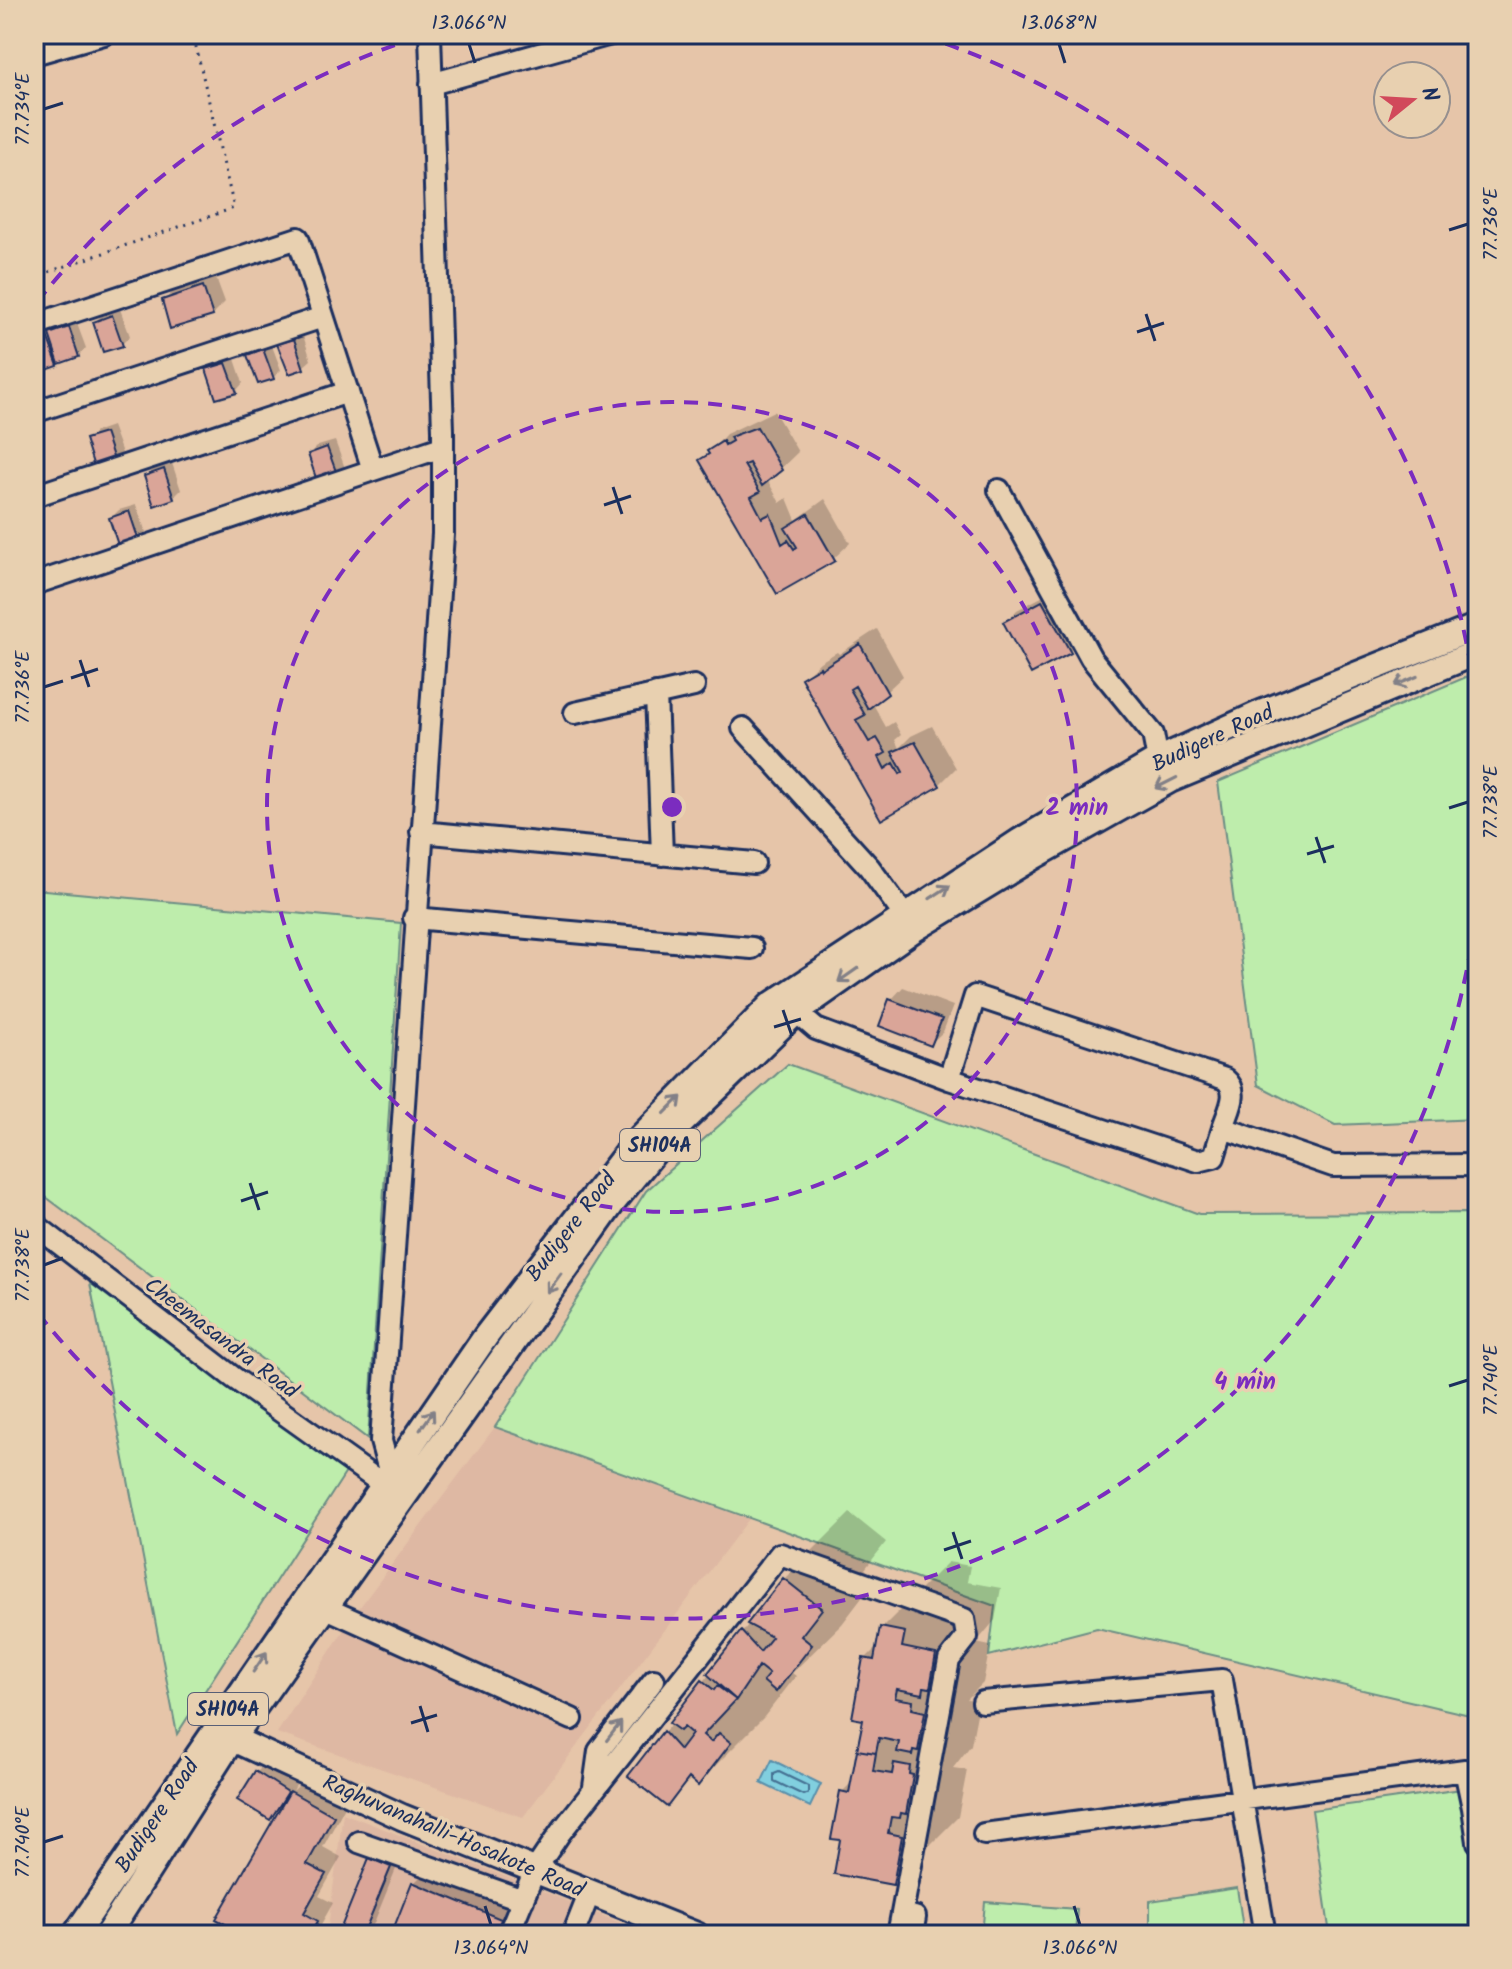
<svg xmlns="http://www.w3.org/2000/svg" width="1512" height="1969" font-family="Kalam,sans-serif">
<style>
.built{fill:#deb8a3}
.green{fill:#beedac;stroke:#6c8e85;stroke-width:2}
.water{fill:#81cfdf;stroke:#588fab;stroke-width:2}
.shadow{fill:#0003}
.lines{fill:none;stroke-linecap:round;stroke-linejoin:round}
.shore{stroke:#446f92;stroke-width:2}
.building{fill:#daa598;stroke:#1b2f5e;stroke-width:2}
.minor-casing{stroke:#1b2f5e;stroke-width:26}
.major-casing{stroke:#1b2f5e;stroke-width:30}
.path{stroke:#1b2f5e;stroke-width:3;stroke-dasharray:2 6;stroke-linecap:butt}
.minor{stroke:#e8d0b0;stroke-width:20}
.major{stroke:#e8d0b0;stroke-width:24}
.oneway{stroke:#828087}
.ticks{fill:none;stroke:#1b2f5e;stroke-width:3}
.ring{fill:none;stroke:#7b2cbf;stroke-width:4;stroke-dasharray:14 10}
.labels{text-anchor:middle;stroke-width:7;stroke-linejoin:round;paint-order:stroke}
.shield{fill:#e8d0b0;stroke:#585f77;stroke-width:2}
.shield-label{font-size:20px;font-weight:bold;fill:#1b2f5e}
.street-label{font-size:22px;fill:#1b2f5e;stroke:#e8d0b0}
.centre{fill:#7b2cbf;stroke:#e8d0b0;stroke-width:4}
.ring-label{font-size:24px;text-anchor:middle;font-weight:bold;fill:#7b2cbf;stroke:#e8d0b0;stroke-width:7;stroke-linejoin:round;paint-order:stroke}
.neatline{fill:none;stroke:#1b2f5e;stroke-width:3}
.ticks-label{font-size:20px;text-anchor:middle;fill:#1b2f5e}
</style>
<rect width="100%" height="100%" fill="#e6c5a9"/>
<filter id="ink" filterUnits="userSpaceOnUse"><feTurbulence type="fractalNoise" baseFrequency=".0125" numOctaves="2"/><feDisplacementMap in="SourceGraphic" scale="16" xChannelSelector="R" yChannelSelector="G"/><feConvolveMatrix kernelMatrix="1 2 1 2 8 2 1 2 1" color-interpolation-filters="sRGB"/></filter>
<g filter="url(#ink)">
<path class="built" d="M495,1427L749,1519L523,1817L277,1733L351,1619Z
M343,1813L540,1890L650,1935H327Z"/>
<path class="green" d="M1478,672V1119L1335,1125L1258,1085L1218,782Z
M34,889L401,923L368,1439L34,1188Z
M788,1064L1199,1214L1478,1213V1717L1097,1628L989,1656L995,1606L495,1427L646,1191Z
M90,1283L346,1472L177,1734Z
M1462,1789L1478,1905V1935H1330L1312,1810Z
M1237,1888L1244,1935H1150V1901Z
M985,1902L1077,1909L1075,1935H982Z"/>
<path class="water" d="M772,1760L821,1784L810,1807L761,1783Z"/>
<path class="shadow" d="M215,275L225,302L212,315L164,301L176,288Z
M120,309L130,336L122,344L95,322L103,314Z
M76,321L86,348L78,356L39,370L34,339Z
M302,332L311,360L303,367L280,345L288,337Z
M271,343L281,370L273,378L249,355L257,347Z
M234,356L243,383L236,391L209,369L217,362Z
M774,411L798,452L768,481L780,503L787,498L796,520L825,499L850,543L833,559L778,591L702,460L726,434Z
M112,426L122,453L114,461L87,440L95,432Z
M335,441L345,468L337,476L310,454L318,446Z
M172,463L181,490L173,498L146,476L154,468Z
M136,505L146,532L138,540L111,518L119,510Z
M1055,590L1082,639L1070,651L1005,623L1017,610Z
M877,629L903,676L873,704L886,727L894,722L901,735L895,740L899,748L911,736L932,726L956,768L939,785L882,817L803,678L820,662L837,652L839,654Z
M903,987L953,1006L943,1032L930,1044L881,1025L891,1000Z
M850,1513L886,1542L865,1569L877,1578L842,1624L792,1673L796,1676L764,1717L698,1783L692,1778L666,1804L630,1776L784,1579Z
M948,1562L970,1566L967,1582L1001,1588L995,1620L976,1643L990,1646L983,1683L967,1699L975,1700L974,1708L978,1709L971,1745L953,1768L967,1770L958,1817L892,1883L842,1839V1792L853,1781L865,1718V1659L879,1645L882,1628Z
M269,1760L299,1779L293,1791L308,1776L349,1799L323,1847L341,1857L319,1896L333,1903L315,1935H249L283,1805L270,1818L256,1773Z
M383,1847L402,1854L369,1935H340L371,1859Z
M431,1866L517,1902L503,1935H393L414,1883Z"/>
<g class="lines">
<path class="shore" d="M779,1772L808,1786V1793L803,1795L774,1781V1774Z"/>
</g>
<path class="building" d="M203,286L213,316L170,329L162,300Z
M112,315L123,346L103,352L93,322Z
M69,327L79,357L59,364L49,334Z
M47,336L58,366L38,373L34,340Z
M294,339L304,369L289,374L277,344Z
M263,349L274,379L258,384L247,355Z
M226,363L237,393L216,399L206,369Z
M757,427L782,470L762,486L749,463L744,465L760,492L751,497L762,518L770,514L782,544L788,540L794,549L797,547L785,528L808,514L835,561L777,594L699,460L709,454L707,451L723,441L725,445L732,441L730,437Z
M105,433L115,463L95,470L85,439Z
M327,447L338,477L318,484L308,454Z
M164,469L174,499L154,506L144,476Z
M129,511L139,541L119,548L109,518Z
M1042,601L1071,653L1031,674L1003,622Z
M860,644L888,694L868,709L855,686L850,689L865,715L856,720L869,742L877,738L886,753L879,757L885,769L894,763L900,774L903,772L892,752L915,742L940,786L881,820L801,678L820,667L821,669Z
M889,999L942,1019L931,1046L879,1026Z
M783,1578L822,1609L801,1636L812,1645L776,1692L763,1681L769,1674L759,1666L736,1700L707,1674L741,1631L760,1652L772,1637L747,1624Z
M880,1627L905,1632L902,1647L936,1654L930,1688L924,1687L923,1694L897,1689L895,1698L913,1701L912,1709L925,1712L918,1751L913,1750L912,1755L897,1752L899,1742L879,1738L876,1753L857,1750L863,1720L852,1718L863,1658L874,1660Z
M702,1680L714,1690L717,1686L736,1700L703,1735L711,1742L719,1733L731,1743L698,1786L689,1778L667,1807L628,1776L663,1731L680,1750L692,1734L684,1727L680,1731L669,1723Z
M857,1750L876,1753L873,1771L892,1774L894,1763L910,1766L909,1774L913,1775L906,1814L901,1813L900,1818L891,1817L888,1833L902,1836L893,1885L834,1874L840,1840L831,1839L840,1791L849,1793Z
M255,1771L288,1792L270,1820L237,1800Z
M290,1791L334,1816L307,1864L326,1874L304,1913L318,1921L310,1935H245L216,1919Z
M369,1858L391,1867L363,1935H338Z
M412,1882L501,1919L495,1935H391Z"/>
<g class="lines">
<defs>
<path id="minor" d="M34,54L104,34
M431,84L611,34
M34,325L298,238L373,470L442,447
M34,412L323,317
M999,490L1091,658L1153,734L1158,760
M34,496L348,392
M34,584L373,470
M656,694L662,855
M575,713L694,686
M743,728L869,867L904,915
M421,832L754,863
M414,918L752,948
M796,1012L816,1029L949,1079L1198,1161L1214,1157L1223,1128L1333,1166L1478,1165
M949,1079L975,996L1225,1079C1241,1092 1228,1111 1223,1128
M34,1224L234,1378L384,1485
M400,1481L390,1474L381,1441L443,534V430L430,34
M326,1608L572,1719
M983,1702L1222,1680L1265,1935
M594,1787L599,1751L654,1680
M1473,1808L1478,1842
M984,1834L1465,1770L1473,1808L1478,1807
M359,1842L523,1900
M508,1935L535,1870L560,1833L780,1554L964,1619L967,1637L949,1660L898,1935
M573,1935L590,1892
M912,1935L915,1917"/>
<path id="major" d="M220,1733L402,1817L696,1935
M75,1935L486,1336L633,1145L771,1005L1020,841L1158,760L1261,713L1478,626
M107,1935L232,1739L611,1205L664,1140L796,1012L913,930L1033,857L1170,780L1478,652"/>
</defs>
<use href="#minor" class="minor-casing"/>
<use href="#major" class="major-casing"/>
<path class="path" d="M34,277L234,208L193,34"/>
<use href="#minor" class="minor"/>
<use href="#major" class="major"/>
</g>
<defs><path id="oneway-shaft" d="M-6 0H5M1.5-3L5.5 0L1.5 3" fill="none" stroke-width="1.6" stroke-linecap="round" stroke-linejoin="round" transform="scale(2)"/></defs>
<g class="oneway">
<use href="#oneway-shaft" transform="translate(1406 681) rotate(158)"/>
<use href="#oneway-shaft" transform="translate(1166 783) rotate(153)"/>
<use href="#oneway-shaft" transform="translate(940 892) rotate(-33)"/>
<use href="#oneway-shaft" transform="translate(848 975) rotate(145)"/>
<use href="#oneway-shaft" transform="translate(673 1105) rotate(-45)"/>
<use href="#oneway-shaft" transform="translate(554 1283) rotate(126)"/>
<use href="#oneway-shaft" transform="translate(427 1420) rotate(-55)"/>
<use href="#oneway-shaft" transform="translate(260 1662) rotate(-56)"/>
<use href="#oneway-shaft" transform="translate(614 1731) rotate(-52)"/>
</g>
</g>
<path class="ticks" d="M469,44L475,63M1059,44L1065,63M44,109L63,103M1449,230L1468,224M1146,314L1155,341M1137,332L1164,323M613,487L622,514M604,505L631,496M80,660L89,687M71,678L98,669M44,687L63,681M1449,808L1468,802M1316,837L1325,863M1307,854L1334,846M783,1010L792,1036M774,1027L801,1019M250,1183L259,1210M241,1201L268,1192M44,1265L63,1258M1449,1386L1468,1380M953,1532L962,1559M944,1550L971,1541M420,1706L428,1732M411,1723L437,1715M44,1842L63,1836M485,1906L491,1925M1074,1906L1080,1925"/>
<g class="ring">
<circle cx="672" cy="807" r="405"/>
<path d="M1478 899A811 811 0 0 1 37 1312M37 302A811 811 0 0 1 421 36M923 36A811 811 0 0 1 1478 715"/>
</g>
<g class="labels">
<g class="shield">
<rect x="620" y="1129" width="80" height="32" rx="6"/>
<rect x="188" y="1693" width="80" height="32" rx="6"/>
</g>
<g class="shield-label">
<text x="660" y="1152">SH104A</text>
<text x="228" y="1716">SH104A</text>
</g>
<g class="street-label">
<text transform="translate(1212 737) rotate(-25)" y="8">Budigere Road</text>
<text transform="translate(570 1226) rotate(-52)" y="8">Budigere Road</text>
<text transform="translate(222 1337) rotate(37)" y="8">Cheemasandra Road</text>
<text transform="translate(156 1815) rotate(-56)" y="8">Budigere Road</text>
<text transform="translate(454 1835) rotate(23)" y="8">Raghuvanahalli-Hosakote Road</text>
</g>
</g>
<circle cx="672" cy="807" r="12" class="centre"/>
<g class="ring-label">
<text x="1077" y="815">2 min</text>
<text x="1245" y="1389">4 min</text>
</g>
<rect width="1512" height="1969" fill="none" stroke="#e8d0b0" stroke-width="88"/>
<g transform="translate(1412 100) rotate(72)"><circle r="38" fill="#e8d0b0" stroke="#96908f" stroke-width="2"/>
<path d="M0-6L14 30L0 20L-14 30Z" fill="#d1495b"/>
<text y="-12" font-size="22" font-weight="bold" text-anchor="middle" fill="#1b2f5e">N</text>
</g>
<rect x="44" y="44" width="1424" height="1881" class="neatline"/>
<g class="ticks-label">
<text x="469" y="29">13.066°N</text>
<text x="1059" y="29">13.068°N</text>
<text transform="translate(22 109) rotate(-90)" y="7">77.734°E</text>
<text transform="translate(1490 224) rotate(-90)" y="7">77.736°E</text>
<text transform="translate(22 687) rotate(-90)" y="7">77.736°E</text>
<text transform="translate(1490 802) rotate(-90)" y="7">77.738°E</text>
<text transform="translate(22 1265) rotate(-90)" y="7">77.738°E</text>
<text transform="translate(1490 1380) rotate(-90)" y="7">77.740°E</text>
<text transform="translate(22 1842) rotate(-90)" y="7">77.740°E</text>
<text x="491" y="1954">13.064°N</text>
<text x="1080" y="1954">13.066°N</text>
</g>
</svg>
